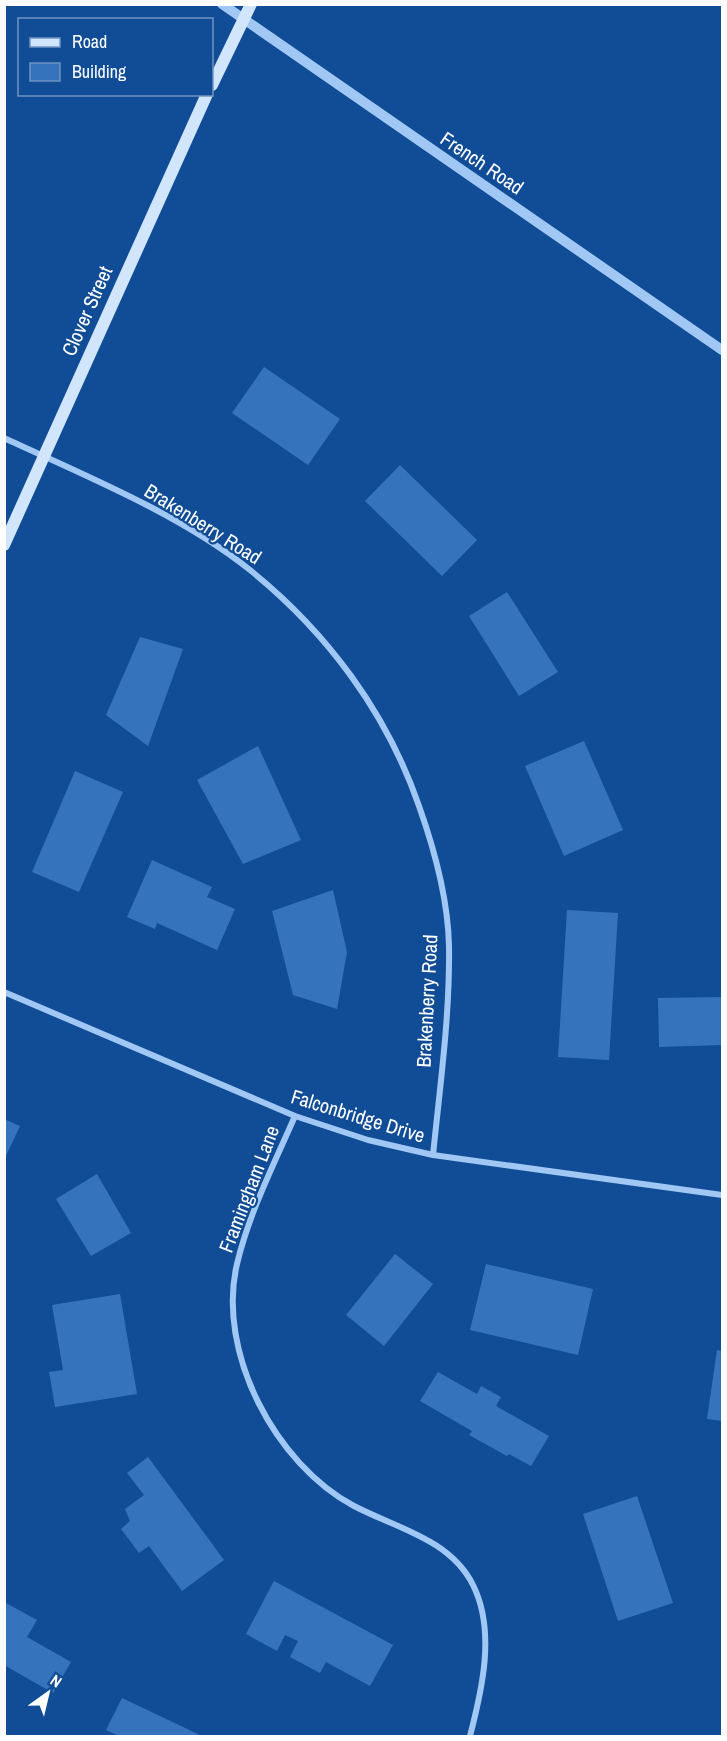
<svg xmlns="http://www.w3.org/2000/svg" width="727" height="1741" font-family="'Archivo Narrow',sans-serif">
<style>
.building{fill:#3574bd}
.lines{fill:none;stroke-linecap:round;stroke-linejoin:round}
.minor{stroke:#a1c8f4;stroke-width:6}
.tertiary{stroke:#a1c8f4;stroke-width:10}
.secondary{stroke:#d1e5fd;stroke-width:12}
.labels{text-anchor:middle;stroke-width:4.5;stroke-linejoin:round;paint-order:stroke}
.street-label{font-size:20px;fill:#fff;stroke:#114d97}
</style>
<rect width="100%" height="100%" fill="#114d97"/>
<path class="building" d="M264,367L340,419L308,465L232,413Z
M400,465L477,540L442,576L365,501Z
M507,592L558,672L519,696L469,616Z
M140,637L183,649L148,746L106,715Z
M584,741L623,830L564,856L525,766Z
M258,746L301,840L243,864L197,780Z
M75,771L123,792L79,892L32,872Z
M152,860L212,887L207,897L235,909L217,950L157,923L155,929L127,917Z
M333,890L347,952L337,1009L293,995L272,911Z
M567,910L618,913L609,1060L558,1057Z
M722,997V1045L659,1047L658,998Z
M4,1119L20,1126L4,1160Z
M97,1174L131,1233L91,1256L56,1199Z
M395,1254L433,1284L384,1346L346,1315Z
M486,1264L593,1289L578,1355L470,1330Z
M120,1294L137,1394L55,1407L49,1372L63,1370L52,1305Z
M717,1350L722,1351V1421L707,1419Z
M438,1372L477,1394L481,1386L501,1397L496,1406L549,1436L531,1466L509,1454L507,1456L469,1435L472,1431L420,1401Z
M148,1457L224,1560L182,1591L149,1546L139,1553L121,1529L130,1521L125,1509L144,1495L127,1473Z
M637,1496L673,1603L618,1621L583,1514Z
M274,1581L393,1645L370,1686L326,1662L320,1673L290,1657L298,1641L285,1635L277,1651L246,1634Z
M4,1602L37,1620L27,1637L71,1662L53,1693L4,1665Z
M122,1698L202,1736H119L106,1730Z"/>
<g class="lines">
<path class="minor" d="M4,438C84,475 182,515 250,570C327,632 387,713 419,806C435,851 448,898 449,946C450,1016 440,1086 433,1155
M4,992L295,1116L368,1140L433,1155L722,1195
M295,1116C274,1164 249,1213 237,1264C216,1352 276,1465 354,1506C396,1528 450,1539 473,1585C496,1631 482,1690 470,1736"/>
<path class="tertiary" d="M222,4L722,350"/>
<path class="secondary" d="M212,85L251,4
M4,545L207,94"/>
</g>
<g class="labels">
<g class="street-label">
<text transform="translate(482 163) rotate(34)" y="7">French Road</text>
<text transform="translate(87 311) rotate(-66)" y="7">Clover Street</text>
<text transform="translate(203 524) rotate(32)" y="7">Brakenberry Road</text>
<text transform="translate(427 1001) rotate(-87)" y="7">Brakenberry Road</text>
<text transform="translate(358 1116) rotate(17)" y="7">Falconbridge Drive</text>
<text transform="translate(249 1189) rotate(-69)" y="7">Framingham Lane</text>
</g>
</g>
<rect width="727" height="1741" fill="none" stroke="#ffffff" stroke-width="12"/>
<rect x="18" y="18" width="195" height="78" fill="#114d97" stroke="#7094c1" stroke-width="1.5"/>
<rect x="30" y="38" width="30" height="9" fill="#d1e5fd" stroke="#7094c1" stroke-width="1.5"/>
<text x="72" y="48" font-size="18" fill="#ffffff">Road</text>
<rect x="30" y="63" width="30" height="18" fill="#3574bd" stroke="#7094c1" stroke-width="1.5"/>
<text x="72" y="78" font-size="18" fill="#ffffff">Building</text>
<g transform="translate(48 1693) rotate(34)" stroke="#114d97" stroke-width="4.5" paint-order="stroke">
<path d="M0-4.5L10 22L0 15L-10 22Z" fill="#ffffff"/>
<text y="-9" font-size="16" font-weight="bold" text-anchor="middle" fill="#ffffff">N</text>
</g>
</svg>
